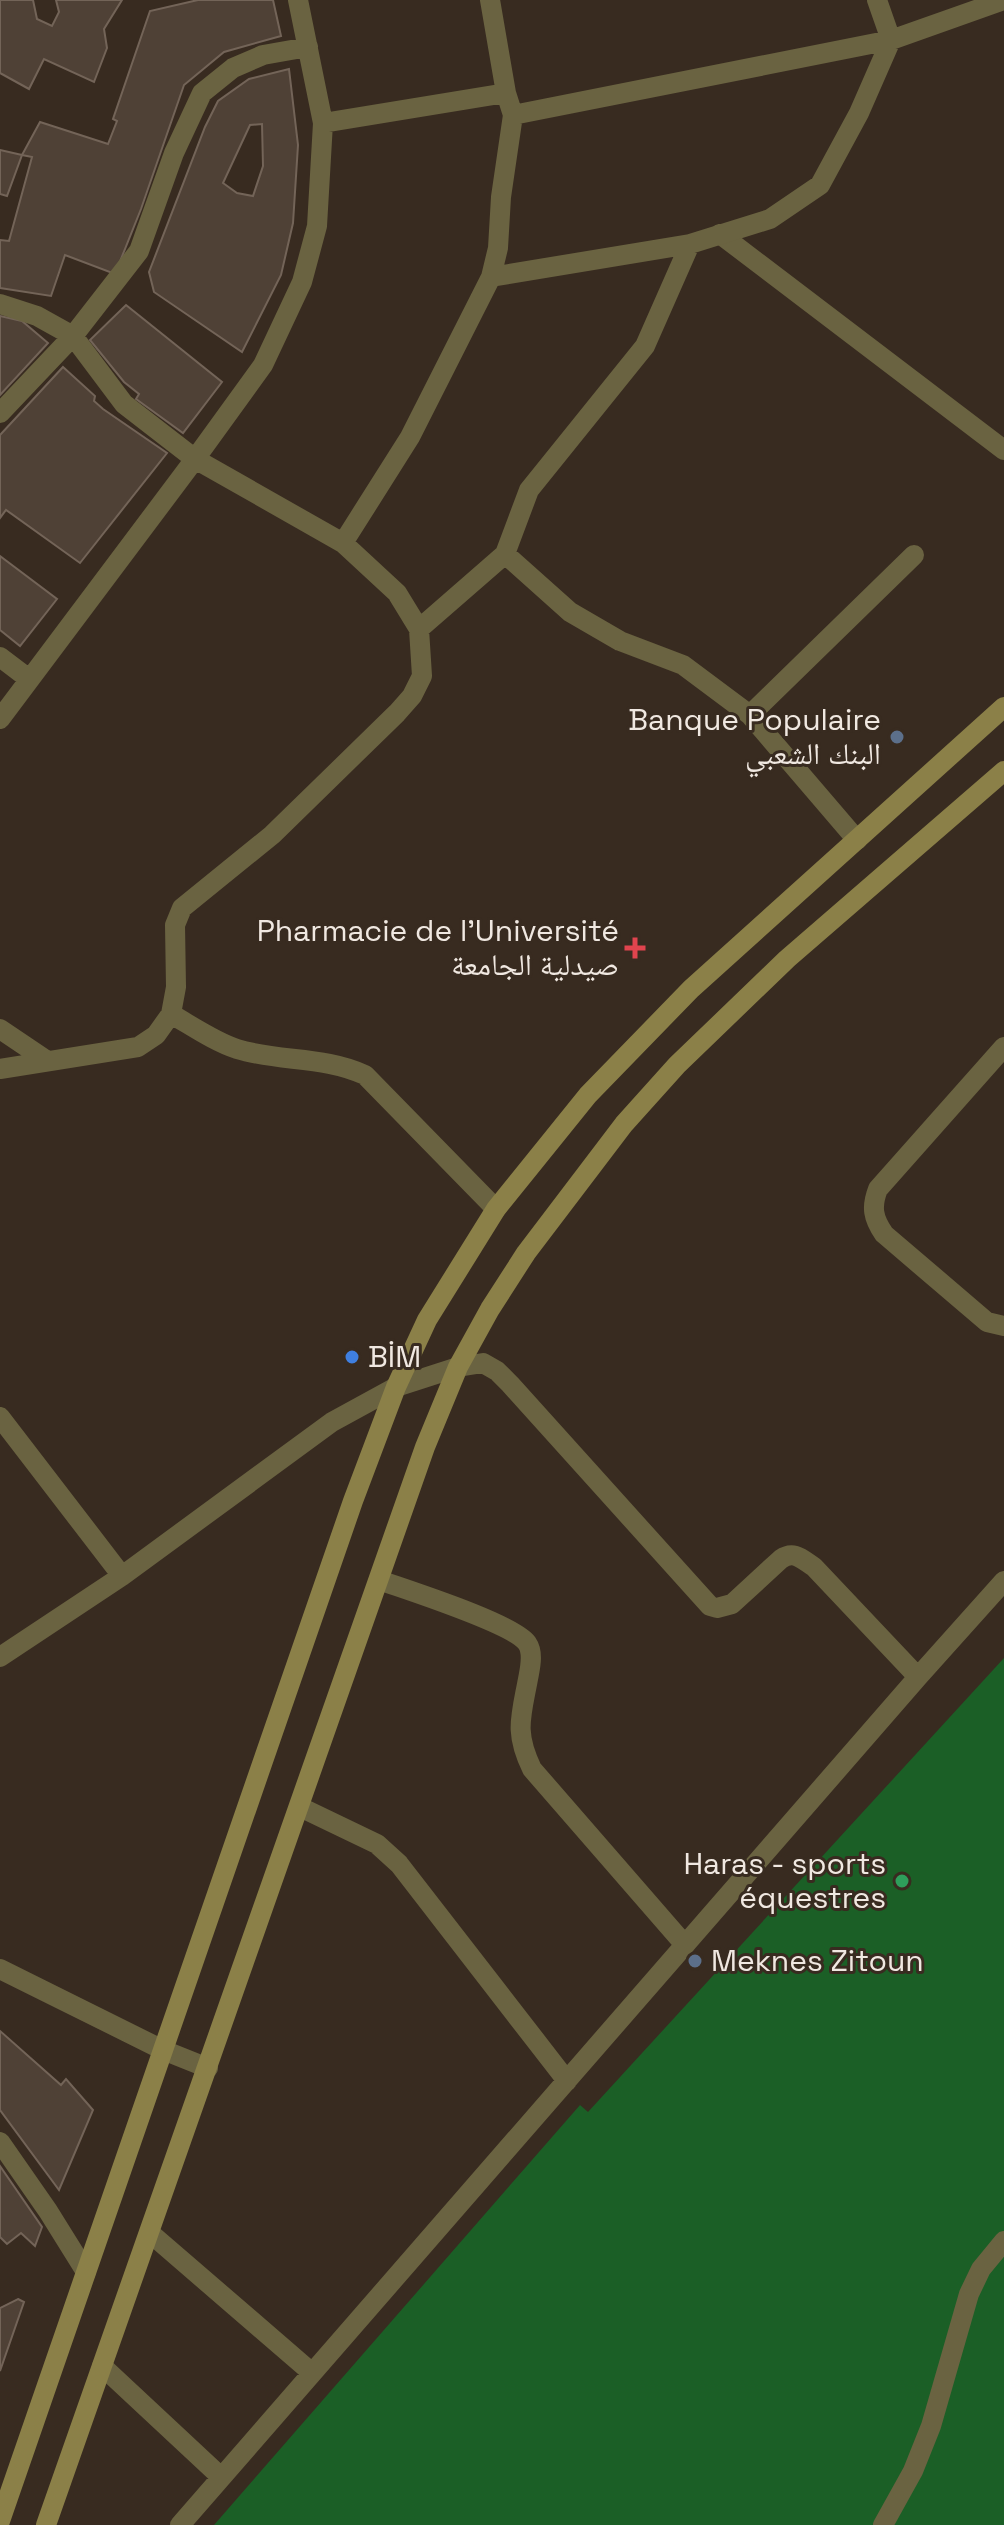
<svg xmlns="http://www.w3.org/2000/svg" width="1004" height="2525" font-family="'Space Grotesk','Noto Naskh Arabic',sans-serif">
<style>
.green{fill:#1b5f26}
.building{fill:#4f4136;stroke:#736458;stroke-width:2;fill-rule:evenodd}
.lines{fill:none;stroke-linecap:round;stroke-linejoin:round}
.service{stroke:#6a6341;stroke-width:20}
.minor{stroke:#6a6341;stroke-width:20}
.tertiary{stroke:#6a6341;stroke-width:20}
.secondary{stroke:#8b8048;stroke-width:20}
.service-dot{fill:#5c6f8a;stroke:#382b20;stroke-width:3}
.health-dot{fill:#e0444e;stroke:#382b20;stroke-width:3}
.shop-dot{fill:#3f7fe0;stroke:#382b20;stroke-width:3}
.leisure-dot{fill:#2e9e5b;stroke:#382b20;stroke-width:3}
.labels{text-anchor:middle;stroke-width:6;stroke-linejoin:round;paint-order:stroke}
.poi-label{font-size:30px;fill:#f0e8e1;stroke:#382b20;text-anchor:end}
</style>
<rect width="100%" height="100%" fill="#382b20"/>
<path class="green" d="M1004,1658V2525H214L580,2105L588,2112Z"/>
<path class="building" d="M0,0H33L37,19L52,26L59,12L56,0H122L104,29L107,48L94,82L44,59L29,89L0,73Z
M198,0H273L281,36L224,52L184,85L141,209L115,274L65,255L51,296L0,288V240L9,241L32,157L22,155L40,122L108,144L117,121L113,119L150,11Z
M289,69L298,145L293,223L281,275L242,352L154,292L149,272L205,127L218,101L249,79ZM262,124L263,166L253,196L237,193L223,183L250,125Z
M0,150L22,155L7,196L0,194Z
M126,305L222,382L183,433L136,399L139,394L124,382L90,340Z
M0,316L22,321L48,343L0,395Z
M63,367L95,396L94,401L103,409L167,453L80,563L6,510L0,518V435Z
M0,556L57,599L20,646L0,630Z
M0,2031L61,2085L66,2079L93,2110L59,2190L0,2110Z
M0,2166L42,2227L35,2246L21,2233L7,2244L0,2237Z
M18,2299L24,2302L0,2371V2308Z"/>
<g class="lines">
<path class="service" d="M720,234L1004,450
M0,2142L48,2211L86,2272
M883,2525L913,2471L931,2426L969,2294L981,2269L1004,2241"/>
<path class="minor" d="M513,115L891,40L1004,0
M323,123L506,93
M690,244L645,346L529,490L505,554L570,612L620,641L683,665L750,715L857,840
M491,277L690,244L770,219L820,185L859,113L891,40L877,0
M0,304L37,316L73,336L124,404L195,459L343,543L397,593L419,629L422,676L412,696L397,713L272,835L182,908L175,925L176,987L171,1014L156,1035L138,1047L0,1069
M0,413L73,336L139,251L174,153L202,93L233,68L263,55L308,47
M343,543L410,437L491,277L498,248L501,197L513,115L506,93L490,0
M419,629L505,554
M0,657L29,679
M750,715L914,555
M0,719L195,459L263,365L302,282L317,226L323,123L298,0
M171,1014C192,1026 215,1042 237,1049C280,1062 324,1056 365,1075L496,1209
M0,1029L46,1060
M1004,1047L878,1189C871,1207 873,1218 884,1234L987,1322L1004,1326
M0,1417L122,1576
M379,1580C407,1590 512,1623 527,1643C534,1653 530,1668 528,1679C521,1717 514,1732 532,1769L685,1945
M0,1657L122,1576L332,1422L396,1387L458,1367L483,1363L497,1371L510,1384L710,1606L717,1608L732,1604L781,1559C794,1550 802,1559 814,1567L918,1677
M300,1807L377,1844L399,1864L567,2081
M150,2233L311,2372
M102,2366L221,2477
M180,2525L918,1677L1004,1581"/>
<path class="tertiary" d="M0,1969L163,2050L208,2068"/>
<path class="secondary" d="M0,2521L353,1501L396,1387L427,1320L496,1209L588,1095L691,989L1004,707
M46,2525L425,1447L458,1367L490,1309L526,1253L624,1124L677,1065L787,959L1004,771"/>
</g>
<g class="service-dot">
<circle cx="897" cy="737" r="8"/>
<circle cx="695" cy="1961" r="8"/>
</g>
<path class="health-dot" d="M631 936h8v8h8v8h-8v8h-8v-8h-8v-8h8z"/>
<circle class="shop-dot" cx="352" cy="1357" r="8"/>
<circle class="leisure-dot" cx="902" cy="1881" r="8"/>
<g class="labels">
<g class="poi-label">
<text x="881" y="730">Banque Populaire<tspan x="881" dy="34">البنك الشعبي</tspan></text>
<text x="619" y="941">Pharmacie de l'Université<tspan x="619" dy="34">صيدلية الجامعة</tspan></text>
<text x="368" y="1367" text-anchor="start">BİM</text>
<text x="886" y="1874">Haras - sports<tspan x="886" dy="34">équestres</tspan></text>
<text x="711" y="1971" text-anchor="start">Meknes Zitoun</text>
</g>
</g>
</svg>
